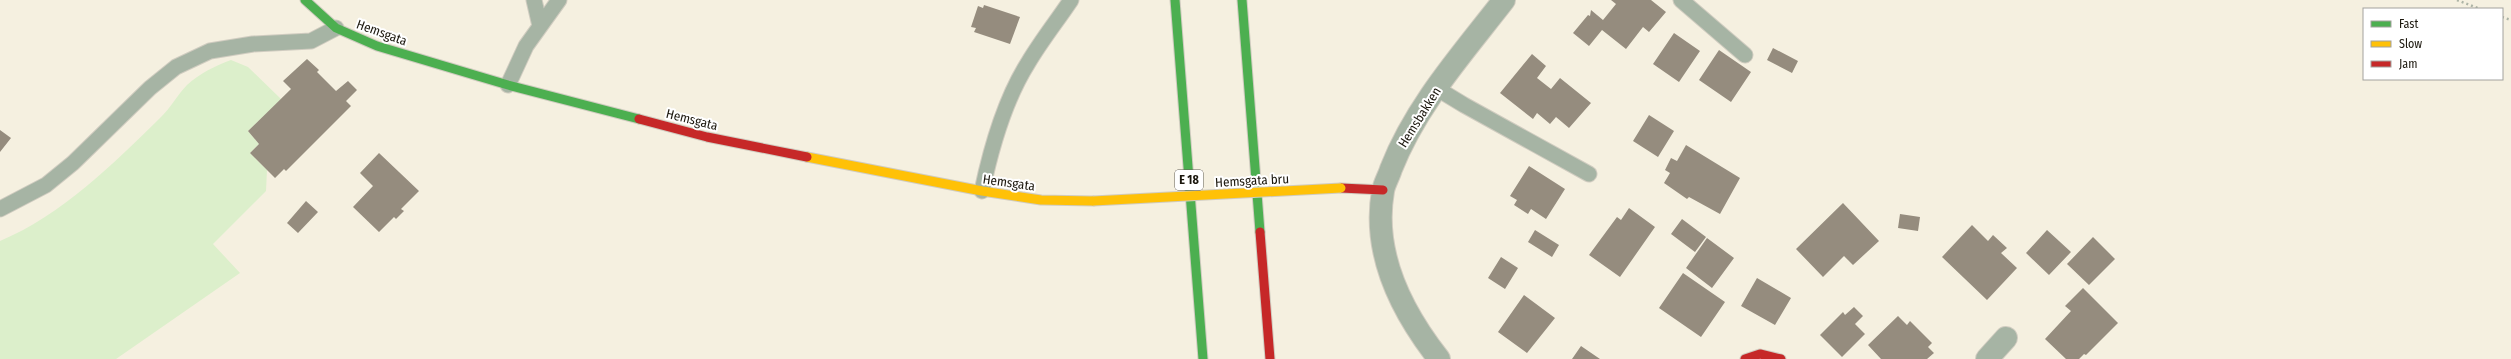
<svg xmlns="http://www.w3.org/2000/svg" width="2511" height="359" font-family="'Fira Sans Condensed',sans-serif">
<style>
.green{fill:#dcefcb}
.building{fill:#958c7e}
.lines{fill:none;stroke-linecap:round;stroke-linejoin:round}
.lane-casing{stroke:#d0ccc0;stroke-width:17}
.street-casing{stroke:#d0ccc0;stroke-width:24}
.fast-casing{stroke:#d0ccc0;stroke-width:11}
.slow-casing{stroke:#d0ccc0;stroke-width:11}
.jam-casing{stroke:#d0ccc0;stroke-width:11}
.path{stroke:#adb4a6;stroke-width:2.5;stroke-dasharray:2 3;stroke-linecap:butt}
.lane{stroke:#a6b4a4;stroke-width:15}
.street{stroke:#a6b4a4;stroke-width:22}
.fast{stroke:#4caf50;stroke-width:9}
.slow{stroke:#ffc107;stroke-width:9}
.jam{stroke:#c62828;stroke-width:9}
.slow-bridge-casing{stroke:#d0ccc0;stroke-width:11;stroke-linecap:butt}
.slow-bridge{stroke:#ffc107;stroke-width:9}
.labels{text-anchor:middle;stroke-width:4;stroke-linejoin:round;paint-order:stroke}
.shield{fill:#fff;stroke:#5f5c55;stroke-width:1}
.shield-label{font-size:12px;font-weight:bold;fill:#1a160c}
.street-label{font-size:13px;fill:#1a160c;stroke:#fff}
</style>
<rect width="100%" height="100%" fill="#f5f0e0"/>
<path class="green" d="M231,60L248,67L281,99L248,131L259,144L250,153L267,170L266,191L213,244L240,273L116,359H0V241C62,215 113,164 160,118C171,108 177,95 187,85C200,73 215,66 231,60Z"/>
<path class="building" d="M1611,0H1651L1666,12L1649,32L1643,27L1626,49L1602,30L1589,46L1573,33L1588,15L1590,16L1591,10L1603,20L1616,4Z
M984,5L1020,17L1010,44L974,32L976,28L971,27L978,6L983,8Z
M1674,33L1700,51L1679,82L1653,64Z
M1773,48L1798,61L1792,73L1767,60Z
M1719,50L1751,72L1731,102L1699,80Z
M1532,54L1546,66L1537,78L1551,89L1560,78L1591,103L1569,128L1556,117L1550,124L1537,113L1533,119L1500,93Z
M307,59L319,70L317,72L336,91L348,81L357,90L346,101L351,106L286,171L284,169L275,178L250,153L259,144L248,131L291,89L283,81Z
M1649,115L1674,131L1658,157L1633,141Z
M0,130L11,138L0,152Z
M1686,145L1740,178L1720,214L1689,197L1687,199L1664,183L1670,173L1665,170L1671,158L1677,161Z
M379,153L419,191L401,209L404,211L396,219L394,217L379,232L353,207L373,186L360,173Z
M1529,166L1565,189L1546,219L1531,209L1528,214L1514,205L1517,200L1510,196Z
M306,201L318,212L298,233L287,223Z
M1843,203L1879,241L1853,265L1844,256L1823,277L1796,249Z
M1629,208L1655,227L1620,277L1589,255L1617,217L1621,220Z
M1900,214L1920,217L1918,231L1898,228Z
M1682,219L1706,237L1695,252L1671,234Z
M1972,225L1988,241L1993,235L2007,248L2001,253L2017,268L1987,300L1942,257Z
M1535,230L1559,245L1552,257L1528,242Z
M2047,230L2071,252L2049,275L2026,253Z
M2093,237L2115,259L2089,285L2067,264Z
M1707,238L1734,258L1712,288L1686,268Z
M1501,257L1518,268L1505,289L1488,278Z
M1683,273L1725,302L1701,337L1659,308Z
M1757,278L1791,298L1775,325L1741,306Z
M2083,288L2118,323L2086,355L2084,354L2079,359H2066L2045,339L2071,311L2065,306Z
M1524,295L1555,318L1527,353L1498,332Z
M1854,307L1863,316L1855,324L1865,334L1842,357L1820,335L1843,312L1845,315Z
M1898,316L1907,325L1910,321L1932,343L1928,347L1934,353L1927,359H1881L1868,345Z
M1581,346L1600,359H1572Z"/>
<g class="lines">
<defs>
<path id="lane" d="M534,0L540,26
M1681,0L1745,55
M508,85L526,46L559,0
M1436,88L1464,105L1589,174
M982,191C991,148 1004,101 1028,63C1041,41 1057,21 1071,0
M0,209L46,185L73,163L150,88L176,67L210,51L253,44L311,41L336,28"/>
<path id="street" d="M1439,359C1402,312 1372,253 1383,191C1384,184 1389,176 1391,169C1416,105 1463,53 1504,0
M1987,359L2006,338"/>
<path id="fast" d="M305,0L336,28L377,46L508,85L639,119
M1175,0L1203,359
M1242,0L1260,232"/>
<path id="slow" d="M807,157L982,191L1041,200L1093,201"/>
<path id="jam" d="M639,119L707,137L807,157
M1341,188L1383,190
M1260,232L1270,359
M1745,359L1760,354L1781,359"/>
</defs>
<use href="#lane" class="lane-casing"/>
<use href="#street" class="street-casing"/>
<use href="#fast" class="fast-casing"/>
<use href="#slow" class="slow-casing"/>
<use href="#jam" class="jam-casing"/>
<path class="path" d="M2457,0L2480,9
M2502,17L2511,20"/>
<use href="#lane" class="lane"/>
<use href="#street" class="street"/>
<use href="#fast" class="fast"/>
<use href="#slow" class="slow"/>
<use href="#jam" class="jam"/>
<defs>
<path id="slow-bridge" d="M1093,201L1341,188"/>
</defs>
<use href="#slow-bridge" class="slow-bridge-casing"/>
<use href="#slow-bridge" class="slow-bridge"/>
</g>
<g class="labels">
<rect class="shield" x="1175" y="170" width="28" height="20" rx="3"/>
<g class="shield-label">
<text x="1189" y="184">E 18</text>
</g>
<g class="street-label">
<text transform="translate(382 32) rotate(20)" y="5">Hemsgata</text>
<text transform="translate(1419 117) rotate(-58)" y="5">Hemsbakken</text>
<text transform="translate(692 119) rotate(14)" y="5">Hemsgata</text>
<text transform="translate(1252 180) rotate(-3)" y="5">Hemsgata bru</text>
<text transform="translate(1009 182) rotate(8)" y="5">Hemsgata</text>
</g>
</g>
<rect x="2363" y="8" width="140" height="72" fill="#ffffff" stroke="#a3a29e"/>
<rect x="2371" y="21" width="20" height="6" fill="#4caf50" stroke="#a3a29e"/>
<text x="2399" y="28" font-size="12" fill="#1a160c">Fast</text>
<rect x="2371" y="41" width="20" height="6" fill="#ffc107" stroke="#a3a29e"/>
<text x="2399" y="48" font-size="12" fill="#1a160c">Slow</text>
<rect x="2371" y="61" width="20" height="6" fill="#c62828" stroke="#a3a29e"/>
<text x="2399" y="68" font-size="12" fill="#1a160c">Jam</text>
</svg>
